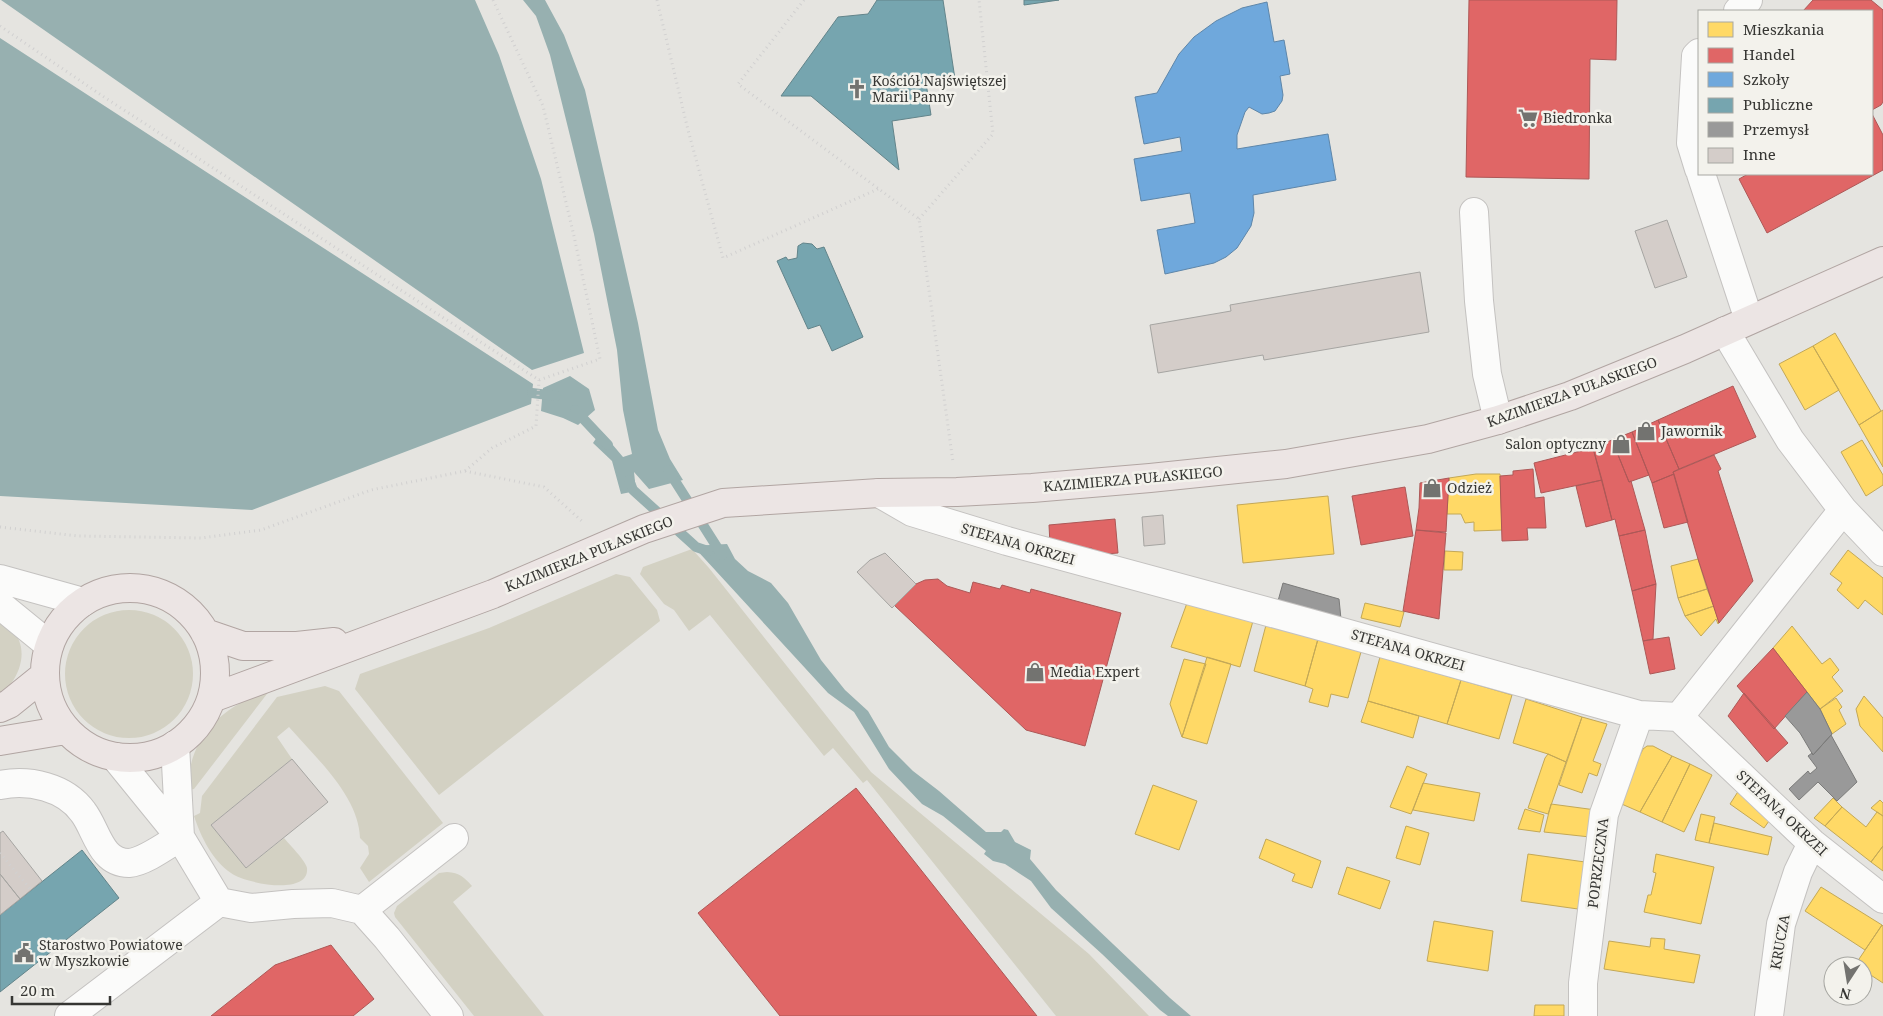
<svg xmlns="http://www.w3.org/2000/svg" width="1883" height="1016" font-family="'Noto Serif',serif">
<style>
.green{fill:#d3d1c3}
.water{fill:#97b0b0}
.homes{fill:#ffd966;stroke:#c3a857}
.shops{fill:#e06666;stroke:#ad5857}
.schools{fill:#6fa8dc;stroke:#5e86a9}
.public{fill:#76a5af;stroke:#63848a}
.industry{fill:#999;stroke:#7b7b7a}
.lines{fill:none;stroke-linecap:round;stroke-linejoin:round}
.stream{stroke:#97b0b0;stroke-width:10}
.building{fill:#d4cdc9;stroke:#a6a5a2}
.minor-casing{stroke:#c4c2c0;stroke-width:30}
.major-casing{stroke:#b1a5a2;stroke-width:30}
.path{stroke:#d1d0d0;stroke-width:3;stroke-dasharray:1 4;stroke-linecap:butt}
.minor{stroke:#fbfbfa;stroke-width:28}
.major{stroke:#ece5e4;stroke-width:28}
.labels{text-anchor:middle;stroke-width:5;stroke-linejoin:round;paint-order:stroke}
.poi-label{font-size:14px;fill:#363633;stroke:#f3f2ec;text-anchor:start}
.street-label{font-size:14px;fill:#363633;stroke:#f3f2ec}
</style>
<rect width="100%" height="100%" fill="#e5e4e0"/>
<path class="green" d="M692,549L709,568L871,772L1089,954L1149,1016H1056L867,780L863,783L833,748L824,756L710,615L689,631L674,610L664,604L640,574L643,567Z
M616,574L630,577L657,610L660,621L439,795L355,689L360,674L489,628Z
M65 674a64 64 0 1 1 128 0a64 64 0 1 1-128 0Z
M0,620C4,623 9,626 12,630C31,649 19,681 0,695Z
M325,686L339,691L443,823L369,882L360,868L369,854L368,846L360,838C359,796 315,757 289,727L277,737L292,759L211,825L246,868L284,838C289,844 306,861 307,868C310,897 244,883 231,873C212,860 201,837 194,816L200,813L202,796L277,697Z
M270,690L194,789L188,790C188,737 222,706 270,690Z
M447,872C460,873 464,877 472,886L453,902L544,1016H474L395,917L394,913L397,906L439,873Z"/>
<path class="water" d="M1,0H475L499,55L541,179L584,353L532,370Z
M523,0H545L564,35L585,90L638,323L658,430L670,459L683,480L649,489L634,472L636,491L621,494L612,461L593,443L601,431L623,457L632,454L623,410L617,350L594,234L573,148L550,55L536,16Z
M0,38L533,384L531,404L252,510L0,496Z
M570,376L589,389L595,410L578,425L563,418L541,411L543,388Z
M727,544L735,559L748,571L771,583L788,603L821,660L845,690L868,711L889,747L913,771L939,791L986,832H1001L1004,829L1008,830L1015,842L1031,850L1030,859L1056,890L1170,998L1191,1016H1168L1160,1010L1102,954L1051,908L1031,881L1005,864L993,861L984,854L986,851L943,816L922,804L889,769L854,712L828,693L693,546Z"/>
<path class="homes" d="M1835,333L1881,411L1859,425L1813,346Z
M1813,346L1839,390L1805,410L1779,364Z
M1883,410V467L1859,425Z
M1862,440L1883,475V485L1866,496L1841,452Z
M1476,474H1500L1502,530L1474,531V522L1465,523L1461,514H1447L1449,478Z
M1328,496L1334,554L1243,563L1237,505Z
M1848,550L1883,578V615L1865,600L1858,609L1837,590L1842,583L1830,574Z
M1445,551L1463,552L1462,570H1444Z
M1698,559L1707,589L1678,598L1671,566Z
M1707,589L1714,606L1685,616L1678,598Z
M1187,603L1253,621L1240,667L1171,647Z
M1365,603L1404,612L1400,627L1361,618Z
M1714,606L1719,623L1718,624L1716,619L1701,636L1685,616Z
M1266,625L1318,639L1305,686L1254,671Z
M1792,626L1822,664L1830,658L1839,670L1832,677L1843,691L1820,709L1773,648Z
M1318,639L1361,652L1348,698L1331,694L1328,707L1309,702L1313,689L1305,686Z
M1207,657L1231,664L1207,744L1182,737Z
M1380,657L1461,680L1447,724L1368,701Z
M1184,659L1206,664L1182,737L1170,704Z
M1461,680L1512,695L1499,739L1447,724Z
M1864,696L1883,718V752L1860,726L1856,709Z
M1836,698L1842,707L1839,710L1846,724L1832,734L1820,709Z
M1526,699L1582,717L1566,762L1548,754L1513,743Z
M1368,701L1419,716L1413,738L1361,722Z
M1582,717L1607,724L1593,761L1601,764L1597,776L1589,773L1582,793L1559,785Z
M1647,746H1653L1672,756L1640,812L1617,802L1643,749Z
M1548,754L1566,762L1548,814L1528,808L1545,758Z
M1672,756L1690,764L1662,822L1640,812Z
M1690,764L1712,775L1684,832L1662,822Z
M1407,766L1427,774L1411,814L1390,807Z
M1423,783L1480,793L1474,821L1413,810Z
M1153,785L1197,801L1179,850L1135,834Z
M1739,790L1769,821L1764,828L1730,804Z
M1833,798L1842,807L1825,826L1814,818Z
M1880,800L1883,803V816L1871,808Z
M1551,804L1596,810L1590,837L1544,832Z
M1842,807L1866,827L1877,812L1883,816V846L1871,862L1825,826Z
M1525,809L1544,815L1540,832L1518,829Z
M1701,814L1715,817L1709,843L1695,840Z
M1714,823L1772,837L1768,855L1709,843Z
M1406,826L1429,833L1420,865L1396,858Z
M1266,839L1321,861L1312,888L1292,881L1295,874L1259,858Z
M1883,846V871L1871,862Z
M1528,854L1585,862L1578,909L1521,901Z
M1656,854L1714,867L1701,924L1644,912L1648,895H1651L1656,873L1653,872Z
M1347,867L1390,881L1380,909L1338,894Z
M1821,887L1882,925L1865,950L1805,911Z
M1434,921L1493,931L1488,971L1427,961Z
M1882,925L1883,926V983L1863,970V966L1855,965Z
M1651,938L1665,939L1664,949L1700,955L1694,983L1604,969L1609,941L1650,947Z
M1535,1005H1564V1016H1534Z"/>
<path class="shops" d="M1469,0H1617L1616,60L1590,59L1589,179L1466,177Z
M1813,0H1871L1883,10V102L1881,105L1872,110V11H1803Z
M1872,114L1883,135V170L1767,233L1739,179L1748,174H1872Z
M1733,386L1756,437L1679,469L1658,420Z
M1658,420L1679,469L1673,472L1674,474L1652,483L1632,432Z
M1632,432L1649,475L1629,482L1612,440Z
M1612,440L1629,482L1631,481L1645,530L1619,536L1615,519L1612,520L1593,448Z
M1593,448L1602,480L1541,493L1534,463Z
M1714,455L1721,469L1718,471L1753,581L1719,623L1698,559L1673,472Z
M1533,469L1535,498L1544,497L1546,528H1527L1528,540L1502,541L1500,476L1513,475V471Z
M1674,474L1688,522L1664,528L1652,483Z
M1449,478L1446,532L1416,530L1419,508L1420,483Z
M1602,480L1612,520L1586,527L1576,486Z
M1405,487L1413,536L1361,545L1352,496Z
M1115,519L1118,553L1092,555V548L1075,550L1050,544L1049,525Z
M1416,530L1446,533L1439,619L1403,611Z
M1645,530L1656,584L1632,591L1619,536Z
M938,579L947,586L970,593L973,582L1000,589L1002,585L1030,593L1031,589L1121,613L1085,746L1026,730L894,605L916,584L925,580Z
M1656,584L1653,639L1643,641L1632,591Z
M1669,637L1675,669L1650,674L1643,641Z
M1773,648L1807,692L1774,729L1737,686Z
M1744,693L1788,743L1767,762L1728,716Z
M856,788L1037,1016H780L698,913Z
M331,945L374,999L353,1016H211L275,965Z"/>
<path class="schools" d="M1267,2L1274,42L1284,40L1290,74L1280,76L1283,95L1282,101L1275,111L1269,113L1262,114L1249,107L1245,112L1237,135V149L1328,134L1336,180L1253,195L1254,213L1251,226L1237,248L1226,257L1214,263L1165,274L1157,230L1195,223L1190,193L1141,201L1134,159L1182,151L1180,137L1144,144L1135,97L1157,93L1179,54L1194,37L1216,21L1242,8Z"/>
<path class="public" d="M877,0H943L955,79L926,83L931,115L892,121L899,170L811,96H781L838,17L868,14Z
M1024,0H1059L1024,5Z
M803,243L812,244L817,249L824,247L863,337L832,351L820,325L808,329L777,261L786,257L788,260L797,258L798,246Z
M82,850L119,898L0,992V915Z"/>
<path class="industry" d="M1283,583L1339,599L1341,619L1278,601Z
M1807,692L1820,709L1832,734L1813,755L1800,733L1785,716Z
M1831,735L1857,782L1837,801L1818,782L1799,800L1789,789L1808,771L1810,774L1817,768L1808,756L1812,753L1813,755Z"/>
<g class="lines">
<path class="stream" d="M532,393L556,396
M575,410L608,445
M668,470L722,555
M629,480L633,490L696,547L708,551"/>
</g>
<path class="building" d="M1667,220L1687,277L1655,288L1635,231Z
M1420,272L1429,332L1264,360L1263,355L1158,373L1150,325L1231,311L1230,305Z
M1163,515L1165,544L1144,546L1142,517Z
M885,553L916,584L892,608L857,572L870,560Z
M292,759L328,802L246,868L211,825Z
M3,831L42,881L20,899L0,874V833Z
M0,874L20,899L0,915Z"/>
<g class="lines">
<defs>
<path id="minor" d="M1738,11L1748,0
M1699,53L1696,56L1691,143L1699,169
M1701,174L1749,320
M1474,212L1479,301L1487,374L1498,420
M1725,331L1790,440L1843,510L1883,552
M879,493L912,512L1007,541L1313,624L1639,715L1679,717L1812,843L1883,899
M0,579L83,602
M0,605L49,645
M1679,717L1843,510
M175,745L180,837
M115,757L180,837L219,902L251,908L293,904L332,903L362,910L387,938L449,1016
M0,785C29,779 65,787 83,812C97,830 100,863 129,863C144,862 167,845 180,837
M362,910L454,838
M69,1016L219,902
M1583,1016V983L1604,814L1639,715
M1769,1016L1781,924L1798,872L1812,843"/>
<path id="major" d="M45 673a85 85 0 1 1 170 0a85 85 0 1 1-170 0Z
M205,633L243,646H297L334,642
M212,698L493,594L644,529L723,503L879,493L957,492L1032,488L1150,478L1286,464L1428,439L1498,420L1570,396L1685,349L1883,261
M0,708L9,704L45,675
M0,741L66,730"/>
</defs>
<use href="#minor" class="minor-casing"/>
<use href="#major" class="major-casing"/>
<path class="path" d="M493,0L543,106L574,236L600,359L539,380
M657,0L688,130L723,258L878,189
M804,0L738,84L919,219L953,462
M0,26L104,97L539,380
M919,219L993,134L979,0
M465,471L492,448L536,426L539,380
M0,527L78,536L201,538L261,530L371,490L465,471L544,487L584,523
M0,853L31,890"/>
<use href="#minor" class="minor"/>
<use href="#major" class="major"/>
</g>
<defs>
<symbol id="church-bare" viewBox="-9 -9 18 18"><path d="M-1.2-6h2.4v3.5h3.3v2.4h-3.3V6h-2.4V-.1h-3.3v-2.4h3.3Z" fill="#737370" stroke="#f3f2ec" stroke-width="2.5" paint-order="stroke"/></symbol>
<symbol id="supermarket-bare" viewBox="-9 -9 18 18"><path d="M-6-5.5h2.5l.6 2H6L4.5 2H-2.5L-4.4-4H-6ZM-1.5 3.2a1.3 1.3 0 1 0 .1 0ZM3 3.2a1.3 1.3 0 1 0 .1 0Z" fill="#737370" stroke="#f3f2ec" stroke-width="2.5" paint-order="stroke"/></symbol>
<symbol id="shop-bare" viewBox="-9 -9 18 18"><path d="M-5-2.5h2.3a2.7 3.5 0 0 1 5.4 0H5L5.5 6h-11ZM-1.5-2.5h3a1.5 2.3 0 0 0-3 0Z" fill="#737370" stroke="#f3f2ec" stroke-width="2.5" paint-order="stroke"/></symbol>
<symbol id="civic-bare" viewBox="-9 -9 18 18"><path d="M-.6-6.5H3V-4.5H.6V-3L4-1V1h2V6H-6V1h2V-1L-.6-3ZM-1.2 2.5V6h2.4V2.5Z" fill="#737370" stroke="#f3f2ec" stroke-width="2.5" paint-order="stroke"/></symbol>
</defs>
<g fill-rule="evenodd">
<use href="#church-bare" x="843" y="75" width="28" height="28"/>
<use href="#supermarket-bare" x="1514" y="104" width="28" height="28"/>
<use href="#shop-bare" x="1632" y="417" width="28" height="28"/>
<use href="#shop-bare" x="1607" y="430" width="28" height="28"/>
<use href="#shop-bare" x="1418" y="474" width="28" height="28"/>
<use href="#shop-bare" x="1021" y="658" width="28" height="28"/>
<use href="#civic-bare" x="10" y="939" width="28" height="28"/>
</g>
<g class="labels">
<g class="poi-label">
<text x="872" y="86">Kościół Najświętszej<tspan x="872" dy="16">Marii Panny</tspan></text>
<text x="1543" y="123">Biedronka</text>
<text x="1661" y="436">Jawornik</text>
<text x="1606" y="449" text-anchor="end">Salon optyczny</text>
<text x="1447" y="493">Odzież</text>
<text x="1050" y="677">Media Expert</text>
<text x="39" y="950">Starostwo Powiatowe<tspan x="39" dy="16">w Myszkowie</tspan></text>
</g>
<g class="street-label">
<text transform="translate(1572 392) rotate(-20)" y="5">KAZIMIERZA PUŁASKIEGO</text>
<text transform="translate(1133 479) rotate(-5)" y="5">KAZIMIERZA PUŁASKIEGO</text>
<text transform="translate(1018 544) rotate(16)" y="5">STEFANA OKRZEI</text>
<text transform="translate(589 554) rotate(-22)" y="5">KAZIMIERZA PUŁASKIEGO</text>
<text transform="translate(1408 650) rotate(16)" y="5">STEFANA OKRZEI</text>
<text transform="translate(1782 813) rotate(43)" y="5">STEFANA OKRZEI</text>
<text transform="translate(1598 863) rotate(-83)" y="5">POPRZECZNA</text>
<text transform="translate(1780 942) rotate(-80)" y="5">KRUCZA</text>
</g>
</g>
<rect x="1698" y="10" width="175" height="165" fill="#f3f2ec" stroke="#a7a7a2"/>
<rect x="1708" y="22" width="25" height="15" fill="#ffd966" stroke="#a7a7a2"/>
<text x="1743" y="35" font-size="15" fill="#363633">Mieszkania</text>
<rect x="1708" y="48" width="25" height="15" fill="#e06666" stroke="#a7a7a2"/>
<text x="1743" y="60" font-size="15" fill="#363633">Handel</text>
<rect x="1708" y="72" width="25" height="15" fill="#6fa8dc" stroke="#a7a7a2"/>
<text x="1743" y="85" font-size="15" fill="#363633">Szkoły</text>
<rect x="1708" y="98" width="25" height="15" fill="#76a5af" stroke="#a7a7a2"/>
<text x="1743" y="110" font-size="15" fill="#363633">Publiczne</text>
<rect x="1708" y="122" width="25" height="15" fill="#999999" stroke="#a7a7a2"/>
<text x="1743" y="135" font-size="15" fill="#363633">Przemysł</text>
<rect x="1708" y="148" width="25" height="15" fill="#d4cdc9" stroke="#a7a7a2"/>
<text x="1743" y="160" font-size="15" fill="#363633">Inne</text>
<g transform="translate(1848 981) rotate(192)"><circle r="24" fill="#f3f2ec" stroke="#a7a7a2"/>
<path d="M0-4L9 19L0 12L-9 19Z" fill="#737370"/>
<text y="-8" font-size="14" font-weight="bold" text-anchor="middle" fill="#363633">N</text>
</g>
<path d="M12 996v8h98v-8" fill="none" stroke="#363633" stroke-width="2.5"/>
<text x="20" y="996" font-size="15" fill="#363633" stroke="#f3f2ec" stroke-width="4" paint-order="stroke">20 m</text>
</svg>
